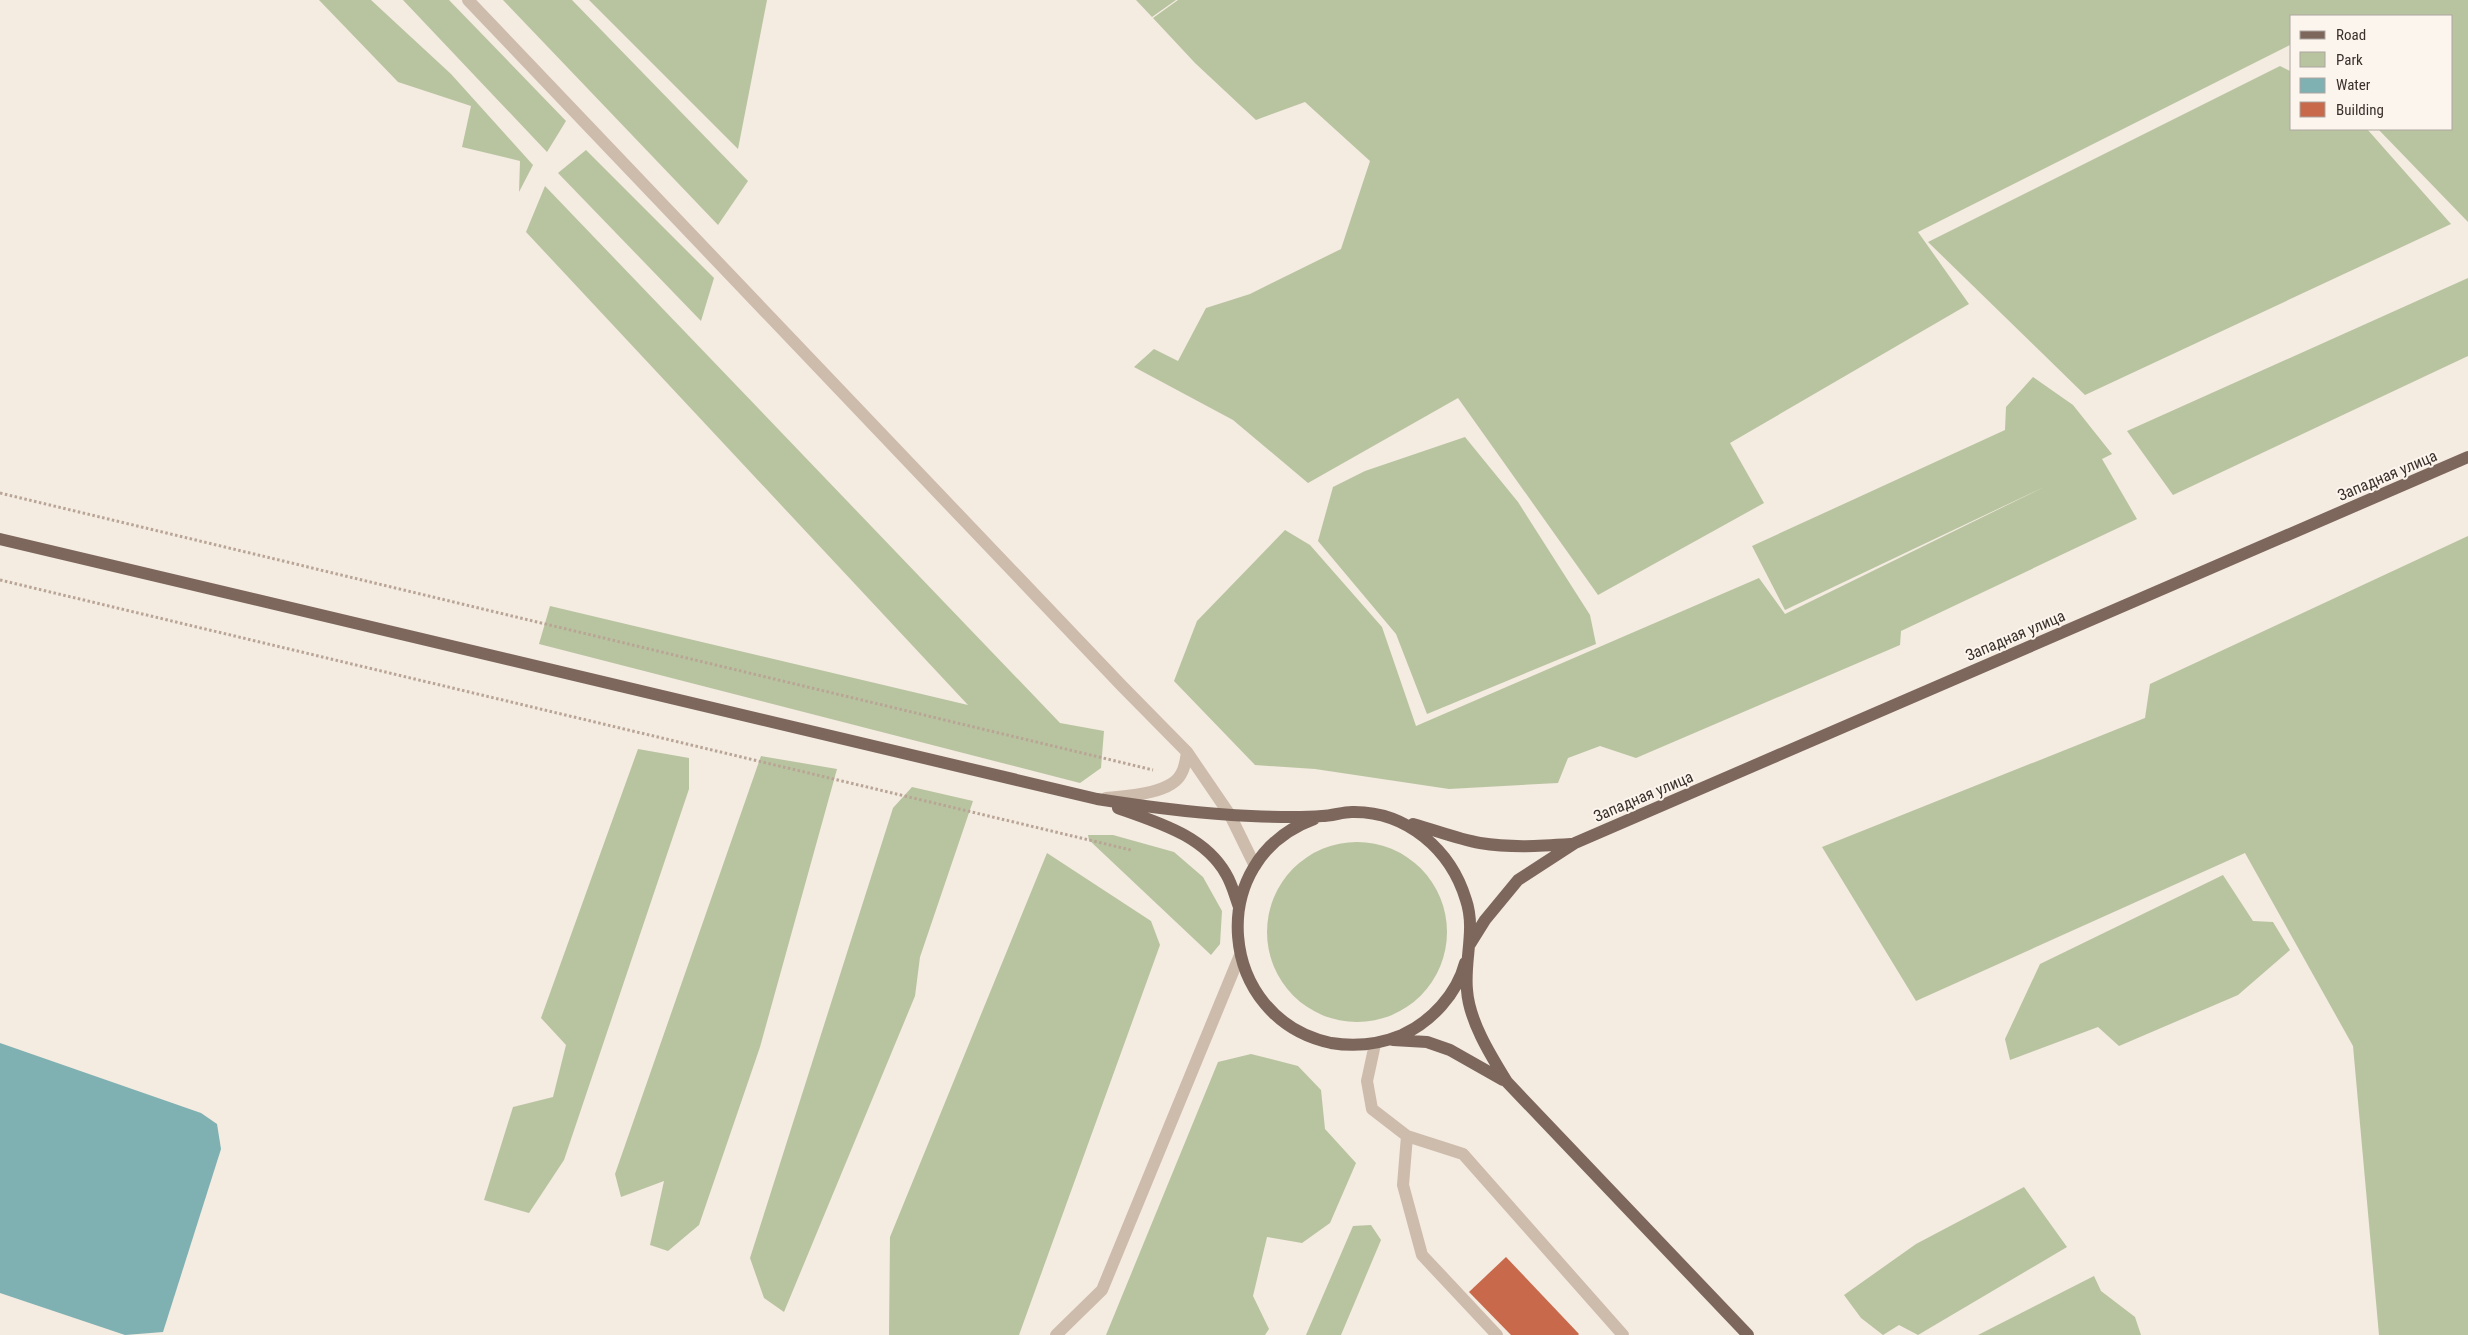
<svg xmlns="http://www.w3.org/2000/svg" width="2468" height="1335" font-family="'Roboto Condensed',sans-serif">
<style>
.green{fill:#b8c4a0}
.water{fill:#7fb0b2}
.building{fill:#c8694b}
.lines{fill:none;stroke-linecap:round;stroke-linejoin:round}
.path{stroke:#b9a596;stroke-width:3;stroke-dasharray:2.5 2.5;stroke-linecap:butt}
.minor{stroke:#cdbbac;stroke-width:12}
.major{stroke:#7d675c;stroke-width:12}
.labels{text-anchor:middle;stroke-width:4;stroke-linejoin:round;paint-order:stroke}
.street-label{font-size:16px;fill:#3b302b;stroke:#fbf5ee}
</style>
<rect width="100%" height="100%" fill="#f4ebe1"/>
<path class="green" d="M319,0H371L451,74L533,165L519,192L520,161L462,147L471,106L398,82Z
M403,0H449L566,121L547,152Z
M503,0H572L748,181L718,225Z
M589,0H767L738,149Z
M1136,0H1176L1152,17Z
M1178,0H2468V222L2378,129H2452V16H2292V44L1918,232L1969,304L1730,443L1764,503L1598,595L1458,398L1308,483L1233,420L1134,367L1154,349L1178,361L1206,308L1250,294L1341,249L1370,161L1305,102L1256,120L1195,63L1153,18Z
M2280,66L2292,72V129H2367L2451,224L2085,395L1928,242Z
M586,150L714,278L701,321L558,173Z
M545,186L1060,723L1104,731L1101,768L1080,783L539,644L550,606L968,705L526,232Z
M2468,278V356L2173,495L2127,431Z
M2033,377L2073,405L2112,454L2102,459L2137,519L1901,631L1900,645L1636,758L1600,746L1568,758L1558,783L1449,789L1315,769L1255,765L1174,681L1197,621L1285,530L1310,545L1382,627L1416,726L1759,578L1785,614L2044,487L1785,610L1752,546L2005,430L2006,407Z
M1465,437L1518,502L1590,615L1596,644L1427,714L1396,634L1318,541L1333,487L1365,471Z
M2468,536V1335H2379L2353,1046L2245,853L1916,1001L1822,847L2145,718L2150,684Z
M638,749L689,758V789L564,1160L529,1213L484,1200L513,1107L553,1097L566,1045L541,1018Z
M761,756L837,769L760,1047L699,1225L668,1251L650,1245L664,1181L621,1197L615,1174Z
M912,787L973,801L920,957L915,996L784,1312L764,1298L750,1258L893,808Z
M1088,835H1113L1174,852L1203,877L1222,911L1220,944L1211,955L1089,840Z
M1267 932a90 90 0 1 1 180 0a90 90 0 1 1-180 0Z
M1047,853L1151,921L1160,945L1019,1335H889L890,1237Z
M2223,875L2253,921L2273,922L2290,950L2238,995L2119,1046L2098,1027L2010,1060L2005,1039L2040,964Z
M1251,1054L1298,1066L1321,1090L1325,1129L1356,1163L1330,1223L1302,1243L1267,1237L1253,1296L1269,1329L1265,1335H1106L1218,1062Z
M2024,1187L2067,1247L1918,1335L1899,1325L1883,1335L1861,1318L1844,1295L1916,1244Z
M1371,1225L1381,1240L1341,1335H1306L1353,1226Z
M2094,1276L2101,1291L2135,1317L2141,1335H1978Z"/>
<path class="water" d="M0,1043L201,1113L217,1124L221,1149L163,1332L125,1335L0,1293Z"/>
<path class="building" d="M1506,1257L1579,1334L1578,1335H1511L1469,1292Z"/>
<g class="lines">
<path class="path" d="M0,493L1153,770
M0,580L1131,850"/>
<path class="minor" d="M468,0L1122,686L1187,752L1230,815L1255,866
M1106,798C1126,796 1171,794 1181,774C1185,768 1186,759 1187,752
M1375,1044L1367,1081L1372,1109L1407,1136L1463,1154L1623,1335
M1407,1136L1403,1185L1422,1255L1497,1335
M1056,1335L1102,1290L1240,955"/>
<path class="major" d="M0,539L1097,799C1148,807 1199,814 1251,816C1274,817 1298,818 1322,816C1332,816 1342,812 1352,812C1407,811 1451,850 1466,900C1476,929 1464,960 1467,990C1469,1021 1491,1056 1507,1082L1748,1335
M1118,808C1156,822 1204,835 1226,874C1232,884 1235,896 1239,907
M1314,819C1203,859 1217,1019 1331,1043C1355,1047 1380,1044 1402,1035C1431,1022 1457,994 1465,963
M1413,824C1435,830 1457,839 1480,843C1511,848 1541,846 1572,844
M1470,944L1485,920L1518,880L1575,843L2468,457
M1393,1040L1427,1042L1450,1050L1503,1080"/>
</g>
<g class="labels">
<g class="street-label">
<text transform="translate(2387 475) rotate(-23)" y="6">Западная улица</text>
<text transform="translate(2015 635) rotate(-23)" y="6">Западная улица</text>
<text transform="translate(1643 796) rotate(-23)" y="6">Западная улица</text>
</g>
</g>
<rect x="2290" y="15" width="162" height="115" fill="#fbf5ee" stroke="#aea6a0"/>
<rect x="2300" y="31" width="25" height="8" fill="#7d675c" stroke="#aea6a0"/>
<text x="2336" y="40" font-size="15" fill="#3b302b">Road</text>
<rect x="2300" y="52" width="25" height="15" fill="#b8c4a0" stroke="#aea6a0"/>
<text x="2336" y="65" font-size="15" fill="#3b302b">Park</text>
<rect x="2300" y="78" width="25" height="15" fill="#7fb0b2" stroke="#aea6a0"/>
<text x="2336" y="90" font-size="15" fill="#3b302b">Water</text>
<rect x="2300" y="102" width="25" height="15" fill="#c8694b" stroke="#aea6a0"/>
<text x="2336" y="115" font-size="15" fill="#3b302b">Building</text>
</svg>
